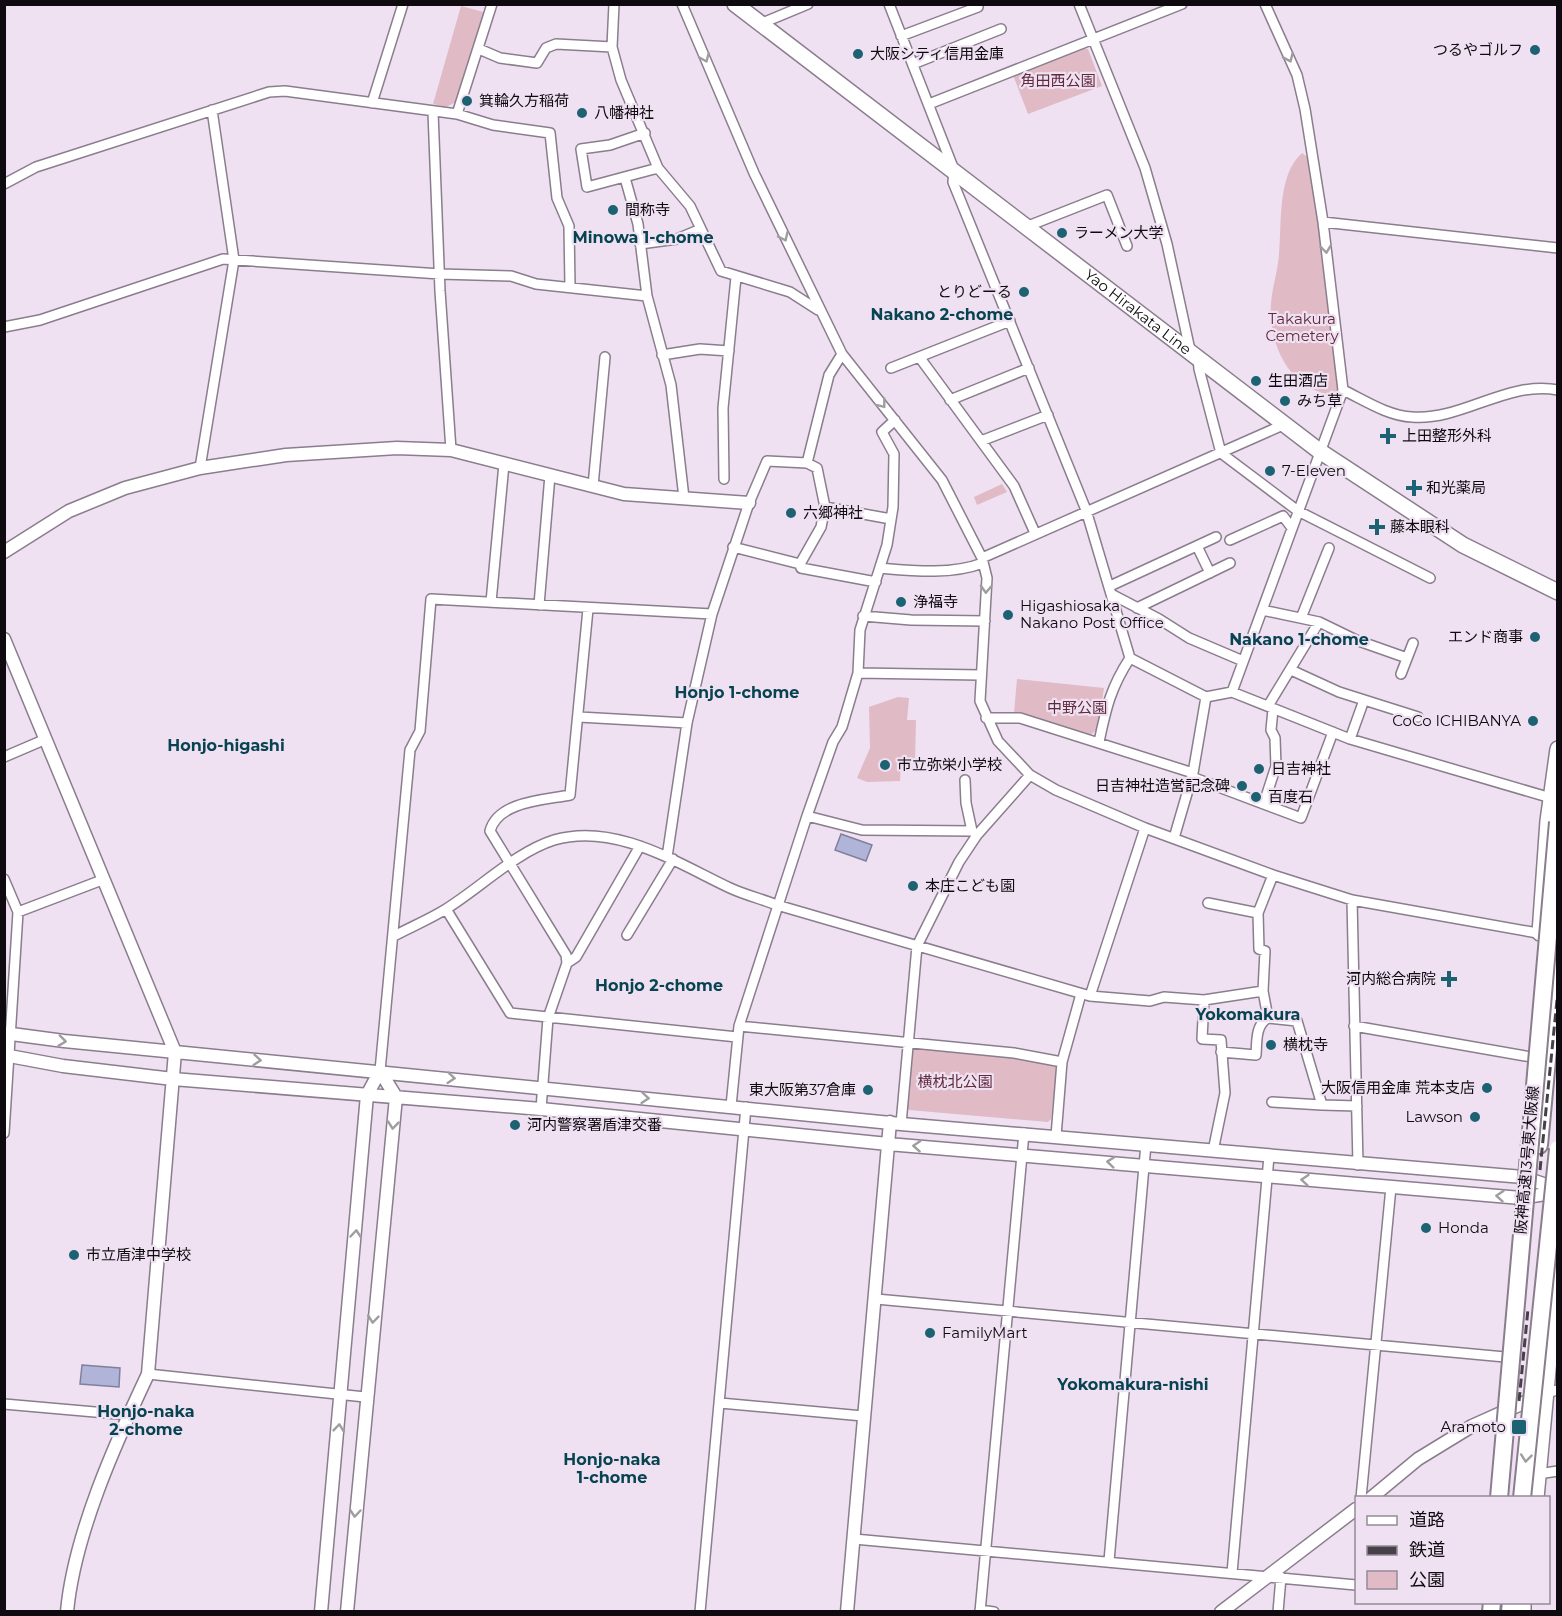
<svg xmlns="http://www.w3.org/2000/svg" width="1562" height="1616" font-family="Montserrat,'Noto Sans JP',sans-serif">
<style>
.green{fill:#e0bac4}
.water{fill:#b0b4d8;stroke:#7f819c;stroke-width:1.5}
.lines{fill:none;stroke-linecap:round;stroke-linejoin:round}
.minor-casing{stroke:#8a7d8d;stroke-width:12}
.tertiary-casing{stroke:#8a7d8d;stroke-width:15}
.primary-casing{stroke:#8a7d8d;stroke-width:18}
.trunk-casing{stroke:#8a7d8d;stroke-width:18}
.motorway-casing{stroke:#8a7d8d;stroke-width:20}
.minor{stroke:#fff;stroke-width:9}
.tertiary{stroke:#fff;stroke-width:12}
.primary{stroke:#fff;stroke-width:15}
.trunk{stroke:#fff;stroke-width:15}
.motorway{stroke:#fff;stroke-width:16}
.rail{stroke:#474048;stroke-width:3;stroke-dasharray:9 4.5;stroke-linecap:butt}
.motorway-bridge-casing{stroke:#8a7d8d;stroke-width:20;stroke-linecap:butt}
.motorway-bridge{stroke:#fff;stroke-width:16}
.oneway{stroke:#9f9d9f}
.poi-dot{fill:#1c6273;stroke:#efe1f2;stroke-width:2}
.labels{text-anchor:middle;stroke-width:4.5;stroke-linejoin:round;paint-order:stroke}
.poi-label{font-size:15px;fill:#0e0a0f;stroke:#efe1f2;text-anchor:start}
.park-label{font-size:15px;fill:#602a3c;stroke:#efe1f2}
.street-label{font-size:15px;fill:#0e0a0f;stroke:#efe1f2}
.neighbourhood-label{font-size:16px;font-weight:bold;fill:#084351;stroke:#efe1f2}
</style>
<rect width="100%" height="100%" fill="#efe1f2"/>
<path class="green" d="M461,6L487,13L456,102L446,107L433,104Z
M1083,48L1088,49L1102,86L1028,114L1013,75Z
M1302,153L1310,159L1338,384L1336,395C1291,393 1268,345 1271,304C1272,287 1278,271 1279,254C1282,223 1277,175 1302,153Z
M1002,484L1007,492L977,505L974,497Z
M1017,679L1104,688L1098,729L1090,735L1014,713Z
M898,697L909,698L907,720H916L915,761L901,762L900,781L867,782L857,778L870,748L869,707Z
M917,1048L1012,1055L1053,1064L1057,1069L1051,1119L1048,1122L909,1110L906,1107L910,1054Z"/>
<path class="water" d="M841,834L872,845L866,861L835,850Z
M82,1365L120,1368L119,1387L80,1384Z"/>
<g class="lines">
<defs>
<path id="minor" d="M614,4L612,47L621,80L658,168L690,206L721,271L790,292L818,310
M682,4L754,173L842,354L942,480L982,558L987,578L980,701L998,741L1030,775L1056,790L1145,828L1273,875L1352,900L1543,934
M889,4L954,170L953,182L1086,510L1130,658L1206,697L1232,692L1350,739L1551,798
M1079,4L1145,168L1167,244L1190,350
M760,24L808,4
M901,36L978,7
M479,49L500,58L537,63L546,48L556,44L612,47
M913,64L1001,29
M372,103L403,4
M929,104L1182,4
M433,112L440,291L451,450
M457,114L492,4
M645,133L610,145L581,149L587,187L658,168
M625,178L638,224L647,296L671,385L684,498
M4,184L36,167L269,92L285,91L457,114L493,125L550,133L557,198L569,226L570,286
M1323,222L1558,248
M1028,226L1107,195L1127,246
M640,244L677,239L701,229
M4,327L40,320L223,259L440,274L511,276L536,284L647,296
M662,355L700,349L729,351
M1198,357L1199,369L1221,453L1298,511L1430,578
M920,358L1014,486L1035,533
M891,368L1010,321
M1343,390C1364,400 1388,416 1412,417C1462,421 1507,380 1558,390
M950,400L1029,368
M981,441L1048,415
M200,468L234,260L212,110
M724,479L723,408L736,277
M593,486L605,357
M825,507L891,519
M1230,540L1283,516L1292,528
M1197,546L1210,573
M733,547L800,564L801,568L876,582
M982,558L1283,425
M800,564L821,527L825,507L817,468L807,463
M880,568C914,571 951,575 983,563
M1110,586L1216,537
M1113,595L1159,619L1189,638L1243,661
M491,602L504,464
M539,605L550,475
M1137,608L1230,563
M1262,610L1319,622L1356,640L1407,658
M863,616L911,620L985,621
M1301,618L1329,548
M1291,670L1339,692L1418,717
M858,673L980,675
M1401,674L1413,643
M1232,692L1343,390L1323,222L1305,109L1297,75L1265,4
M1268,706L1319,622
M579,717L687,723
M986,718H1020L1193,773
M1350,739L1364,700
M1099,742C1106,708 1111,687 1130,658
M4,757L46,739
M1192,777L1301,818L1333,732
M965,780L966,803L972,831
M1264,803L1276,766L1275,738L1271,730L1273,709
M807,816L862,830L972,831L977,835
M1174,838L1193,773L1206,697
M667,857L687,723L712,614
M1273,875L1258,913L1259,949L1265,951L1263,991L1268,1018L1297,1021L1322,1105L1357,1106
M4,879L18,912L4,1133
M1352,900L1358,1165
M1208,903L1258,913
M446,909L510,1013L737,1037
M18,912L102,880
M627,935L673,859
M394,936C411,927 430,919 446,909C480,888 516,852 554,840C615,822 677,863 730,888C745,895 762,899 777,905L1090,996L1150,1001L1164,997L1204,1000L1263,991
M567,963L566,955L490,831C498,801 545,800 570,795L588,609
M1090,996L1145,828
M1204,1000L1202,1039L1221,1040L1225,1093L1213,1151
M739,1026L1014,1053L1062,1062
M1354,1026L1531,1057
M1221,1052L1256,1055C1257,1043 1255,1025 1268,1018
M380,1071L410,750L420,731L431,599L712,614L749,503L767,461L807,463L829,375L842,354
M1272,1102L1322,1105
M731,1106L739,1026L807,816L833,742L842,727L858,673L860,630L887,545L893,507L894,454L882,432L895,420
M541,1109L548,1018L567,963L576,957L640,846
M901,1124L917,946L959,862L977,835L1030,775
M1056,1136L1062,1062L1081,994
M876,1299L1505,1357
M148,1374L365,1397
M1545,1393L1558,1390
M720,1403L863,1416
M4,1404L129,1415
M1538,1474L1558,1471
M1361,1498L1391,1187
M854,1539L1356,1585
M1109,1561L1146,1144
M1232,1573L1269,1156
M980,1610L994,1612
M700,1612L746,1107
M980,1612L1024,1133
M1278,1612L1281,1577"/>
<path id="tertiary" d="M4,552L69,511L125,488L200,468L286,455L397,448L451,450L624,494L749,503
M4,639L175,1052L148,1374C115,1444 74,1535 67,1612
M4,1033L64,1041L901,1124L1523,1177L1558,1189
M4,1055L63,1066L173,1079L541,1109L888,1144L1521,1198L1558,1192
M1371,1498L1418,1459L1472,1426L1539,1396
M321,1612L367,1095L380,1071
M347,1612L396,1097L380,1071
M847,1612L890,1122
M1221,1612L1356,1509"/>
<g id="primary">
<path id="s1" d="M735,4L1318,450L1463,545L1558,592"/>
</g>
<path id="trunk" d="M1540,933L1548,821L1558,749
M1536,1498L1558,1263
M1523,1612V1602"/>
<path id="motorway" d="M1539,1145L1558,943
M1491,1612L1492,1602
M1510,1612L1511,1602"/>
</defs>
<use href="#minor" class="minor-casing"/>
<use href="#tertiary" class="tertiary-casing"/>
<use href="#primary" class="primary-casing"/>
<use href="#trunk" class="trunk-casing"/>
<use href="#motorway" class="motorway-casing"/>
<use href="#minor" class="minor"/>
<use href="#tertiary" class="tertiary"/>
<use href="#primary" class="primary"/>
<use href="#trunk" class="trunk"/>
<use href="#motorway" class="motorway"/>
<path class="rail" d="M1540,1170L1558,990
M1519,1401L1528,1309
M1517,1498L1525,1417"/>
<defs>
<path id="motorway-bridge" d="M1499,1498L1558,822
M1522,1498L1558,1149"/>
</defs>
<use href="#motorway-bridge" class="motorway-bridge-casing"/>
<use href="#motorway-bridge" class="motorway-bridge"/>
</g>
<defs><path id="oneway-chevron" d="M-2-3.5L2.5 0L-2 3.5" fill="none" stroke-width="1.6" stroke-linecap="round" stroke-linejoin="round" transform="scale(1.5)"/></defs>
<g class="oneway">
<use href="#oneway-chevron" transform="translate(705 58) rotate(67)"/>
<use href="#oneway-chevron" transform="translate(1289 58) rotate(66)"/>
<use href="#oneway-chevron" transform="translate(784 237) rotate(65)"/>
<use href="#oneway-chevron" transform="translate(1326 249) rotate(83)"/>
<use href="#oneway-chevron" transform="translate(882 404) rotate(52)"/>
<use href="#oneway-chevron" transform="translate(986 589) rotate(92)"/>
<use href="#oneway-chevron" transform="translate(62 1041) rotate(7)"/>
<use href="#oneway-chevron" transform="translate(257 1060) rotate(5)"/>
<use href="#oneway-chevron" transform="translate(451 1078) rotate(5)"/>
<use href="#oneway-chevron" transform="translate(645 1098) rotate(5)"/>
<use href="#oneway-chevron" transform="translate(393 1125) rotate(96)"/>
<use href="#oneway-chevron" transform="translate(917 1146) rotate(-176)"/>
<use href="#oneway-chevron" transform="translate(1111 1162) rotate(-174)"/>
<use href="#oneway-chevron" transform="translate(1305 1180) rotate(-175)"/>
<use href="#oneway-chevron" transform="translate(1500 1196) rotate(-175)"/>
<use href="#oneway-chevron" transform="translate(356 1234) rotate(-85)"/>
<use href="#oneway-chevron" transform="translate(373 1319) rotate(96)"/>
<use href="#oneway-chevron" transform="translate(339 1428) rotate(-84)"/>
<use href="#oneway-chevron" transform="translate(1526 1458) rotate(96)"/>
<use href="#oneway-chevron" transform="translate(355 1513) rotate(95)"/>
</g>
<g class="poi-dot">
<circle cx="1535" cy="50" r="6"/>
<circle cx="858" cy="54" r="6"/>
<circle cx="467" cy="101" r="6"/>
<circle cx="582" cy="113" r="6"/>
<circle cx="613" cy="210" r="6"/>
<circle cx="1062" cy="233" r="6"/>
<circle cx="1024" cy="292" r="6"/>
<circle cx="1256" cy="381" r="6"/>
<circle cx="1285" cy="401" r="6"/>
<path d="M1385 427h6v6h6v6h-6v6h-6v-6h-6v-6h6z"/>
<circle cx="1270" cy="471" r="6"/>
<path d="M1411 479h6v6h6v6h-6v6h-6v-6h-6v-6h6z"/>
<circle cx="791" cy="513" r="6"/>
<path d="M1374 518h6v6h6v6h-6v6h-6v-6h-6v-6h6z"/>
<circle cx="901" cy="602" r="6"/>
<circle cx="1008" cy="615" r="6"/>
<circle cx="1535" cy="637" r="6"/>
<circle cx="1533" cy="721" r="6"/>
<circle cx="885" cy="765" r="6"/>
<circle cx="1259" cy="769" r="6"/>
<circle cx="1242" cy="786" r="6"/>
<circle cx="1256" cy="797" r="6"/>
<circle cx="913" cy="886" r="6"/>
<path d="M1446 970h6v6h6v6h-6v6h-6v-6h-6v-6h6z"/>
<circle cx="1271" cy="1045" r="6"/>
<circle cx="1487" cy="1088" r="6"/>
<circle cx="868" cy="1090" r="6"/>
<circle cx="1475" cy="1117" r="6"/>
<circle cx="515" cy="1125" r="6"/>
<circle cx="1426" cy="1228" r="6"/>
<circle cx="74" cy="1255" r="6"/>
<circle cx="930" cy="1333" r="6"/>
<rect x="1511" y="1419" width="16" height="16" rx="3"/>
</g>
<g class="labels">
<g class="poi-label">
<text x="1523" y="55" text-anchor="end">つるやゴルフ</text>
<text x="870" y="59">大阪シティ信用金庫</text>
<text x="479" y="106">箕輪久方稲荷</text>
<text x="594" y="118">八幡神社</text>
<text x="625" y="215">間称寺</text>
<text x="1074" y="238">ラーメン大学</text>
<text x="1012" y="297" text-anchor="end">とりどーる</text>
<text x="1268" y="386">生田酒店</text>
<text x="1297" y="406">みち草</text>
<text x="1402" y="441">上田整形外科</text>
<text x="1282" y="476">7-Eleven</text>
<text x="1426" y="493">和光薬局</text>
<text x="803" y="518">六郷神社</text>
<text x="1390" y="532">藤本眼科</text>
<text x="913" y="607">浄福寺</text>
<text x="1020" y="611">Higashiosaka<tspan x="1020" dy="17">Nakano Post Office</tspan></text>
<text x="1523" y="642" text-anchor="end">エンド商事</text>
<text x="1521" y="726" text-anchor="end">CoCo ICHIBANYA</text>
<text x="897" y="770">市立弥栄小学校</text>
<text x="1271" y="774">日吉神社</text>
<text x="1230" y="791" text-anchor="end">日吉神社造営記念碑</text>
<text x="1268" y="802">百度石</text>
<text x="925" y="891">本庄こども園</text>
<text x="1436" y="984" text-anchor="end">河内総合病院</text>
<text x="1283" y="1050">横枕寺</text>
<text x="1475" y="1093" text-anchor="end">大阪信用金庫 荒本支店</text>
<text x="856" y="1095" text-anchor="end">東大阪第37倉庫</text>
<text x="1463" y="1122" text-anchor="end">Lawson</text>
<text x="527" y="1130">河内警察署盾津交番</text>
<text x="1438" y="1233">Honda</text>
<text x="86" y="1260">市立盾津中学校</text>
<text x="942" y="1338">FamilyMart</text>
<text x="1506" y="1432" text-anchor="end">Aramoto</text>
</g>
<g class="park-label">
<text x="1058" y="86">角田西公園</text>
<text x="1302" y="324">Takakura<tspan x="1302" dy="17">Cemetery</tspan></text>
<text x="1077" y="713">中野公園</text>
<text x="955" y="1087">横枕北公園</text>
</g>
<g class="street-label">
<text dy="5" stroke="none"><textPath href="#s1" startOffset="507">Yao Hirakata Line</textPath></text>
<text transform="translate(1527 1160) rotate(-85)" y="5">阪神高速13号東大阪線</text>
</g>
<g class="neighbourhood-label">
<text x="643" y="243">Minowa 1-chome</text>
<text x="942" y="320">Nakano 2-chome</text>
<text x="1299" y="645">Nakano 1-chome</text>
<text x="737" y="698">Honjo 1-chome</text>
<text x="226" y="751">Honjo-higashi</text>
<text x="659" y="991">Honjo 2-chome</text>
<text x="1248" y="1020">Yokomakura</text>
<text x="1133" y="1390">Yokomakura-nishi</text>
<text x="146" y="1417">Honjo-naka<tspan x="146" dy="18">2-chome</tspan></text>
<text x="612" y="1465">Honjo-naka<tspan x="612" dy="18">1-chome</tspan></text>
</g>
</g>
<rect width="1562" height="1616" fill="none" stroke="#0e0a0f" stroke-width="12"/>
<rect x="1355" y="1496" width="195" height="108" fill="#efe1f2" stroke="#958b97" stroke-width="1.5"/>
<rect x="1367" y="1516" width="30" height="9" fill="#ffffff" stroke="#958b97" stroke-width="1.5"/>
<text x="1409" y="1526" font-size="18" fill="#0e0a0f">道路</text>
<rect x="1367" y="1546" width="30" height="9" fill="#474048" stroke="#958b97" stroke-width="1.5"/>
<text x="1409" y="1556" font-size="18" fill="#0e0a0f">鉄道</text>
<rect x="1367" y="1571" width="30" height="18" fill="#e0bac4" stroke="#958b97" stroke-width="1.5"/>
<text x="1409" y="1586" font-size="18" fill="#0e0a0f">公園</text>
</svg>
